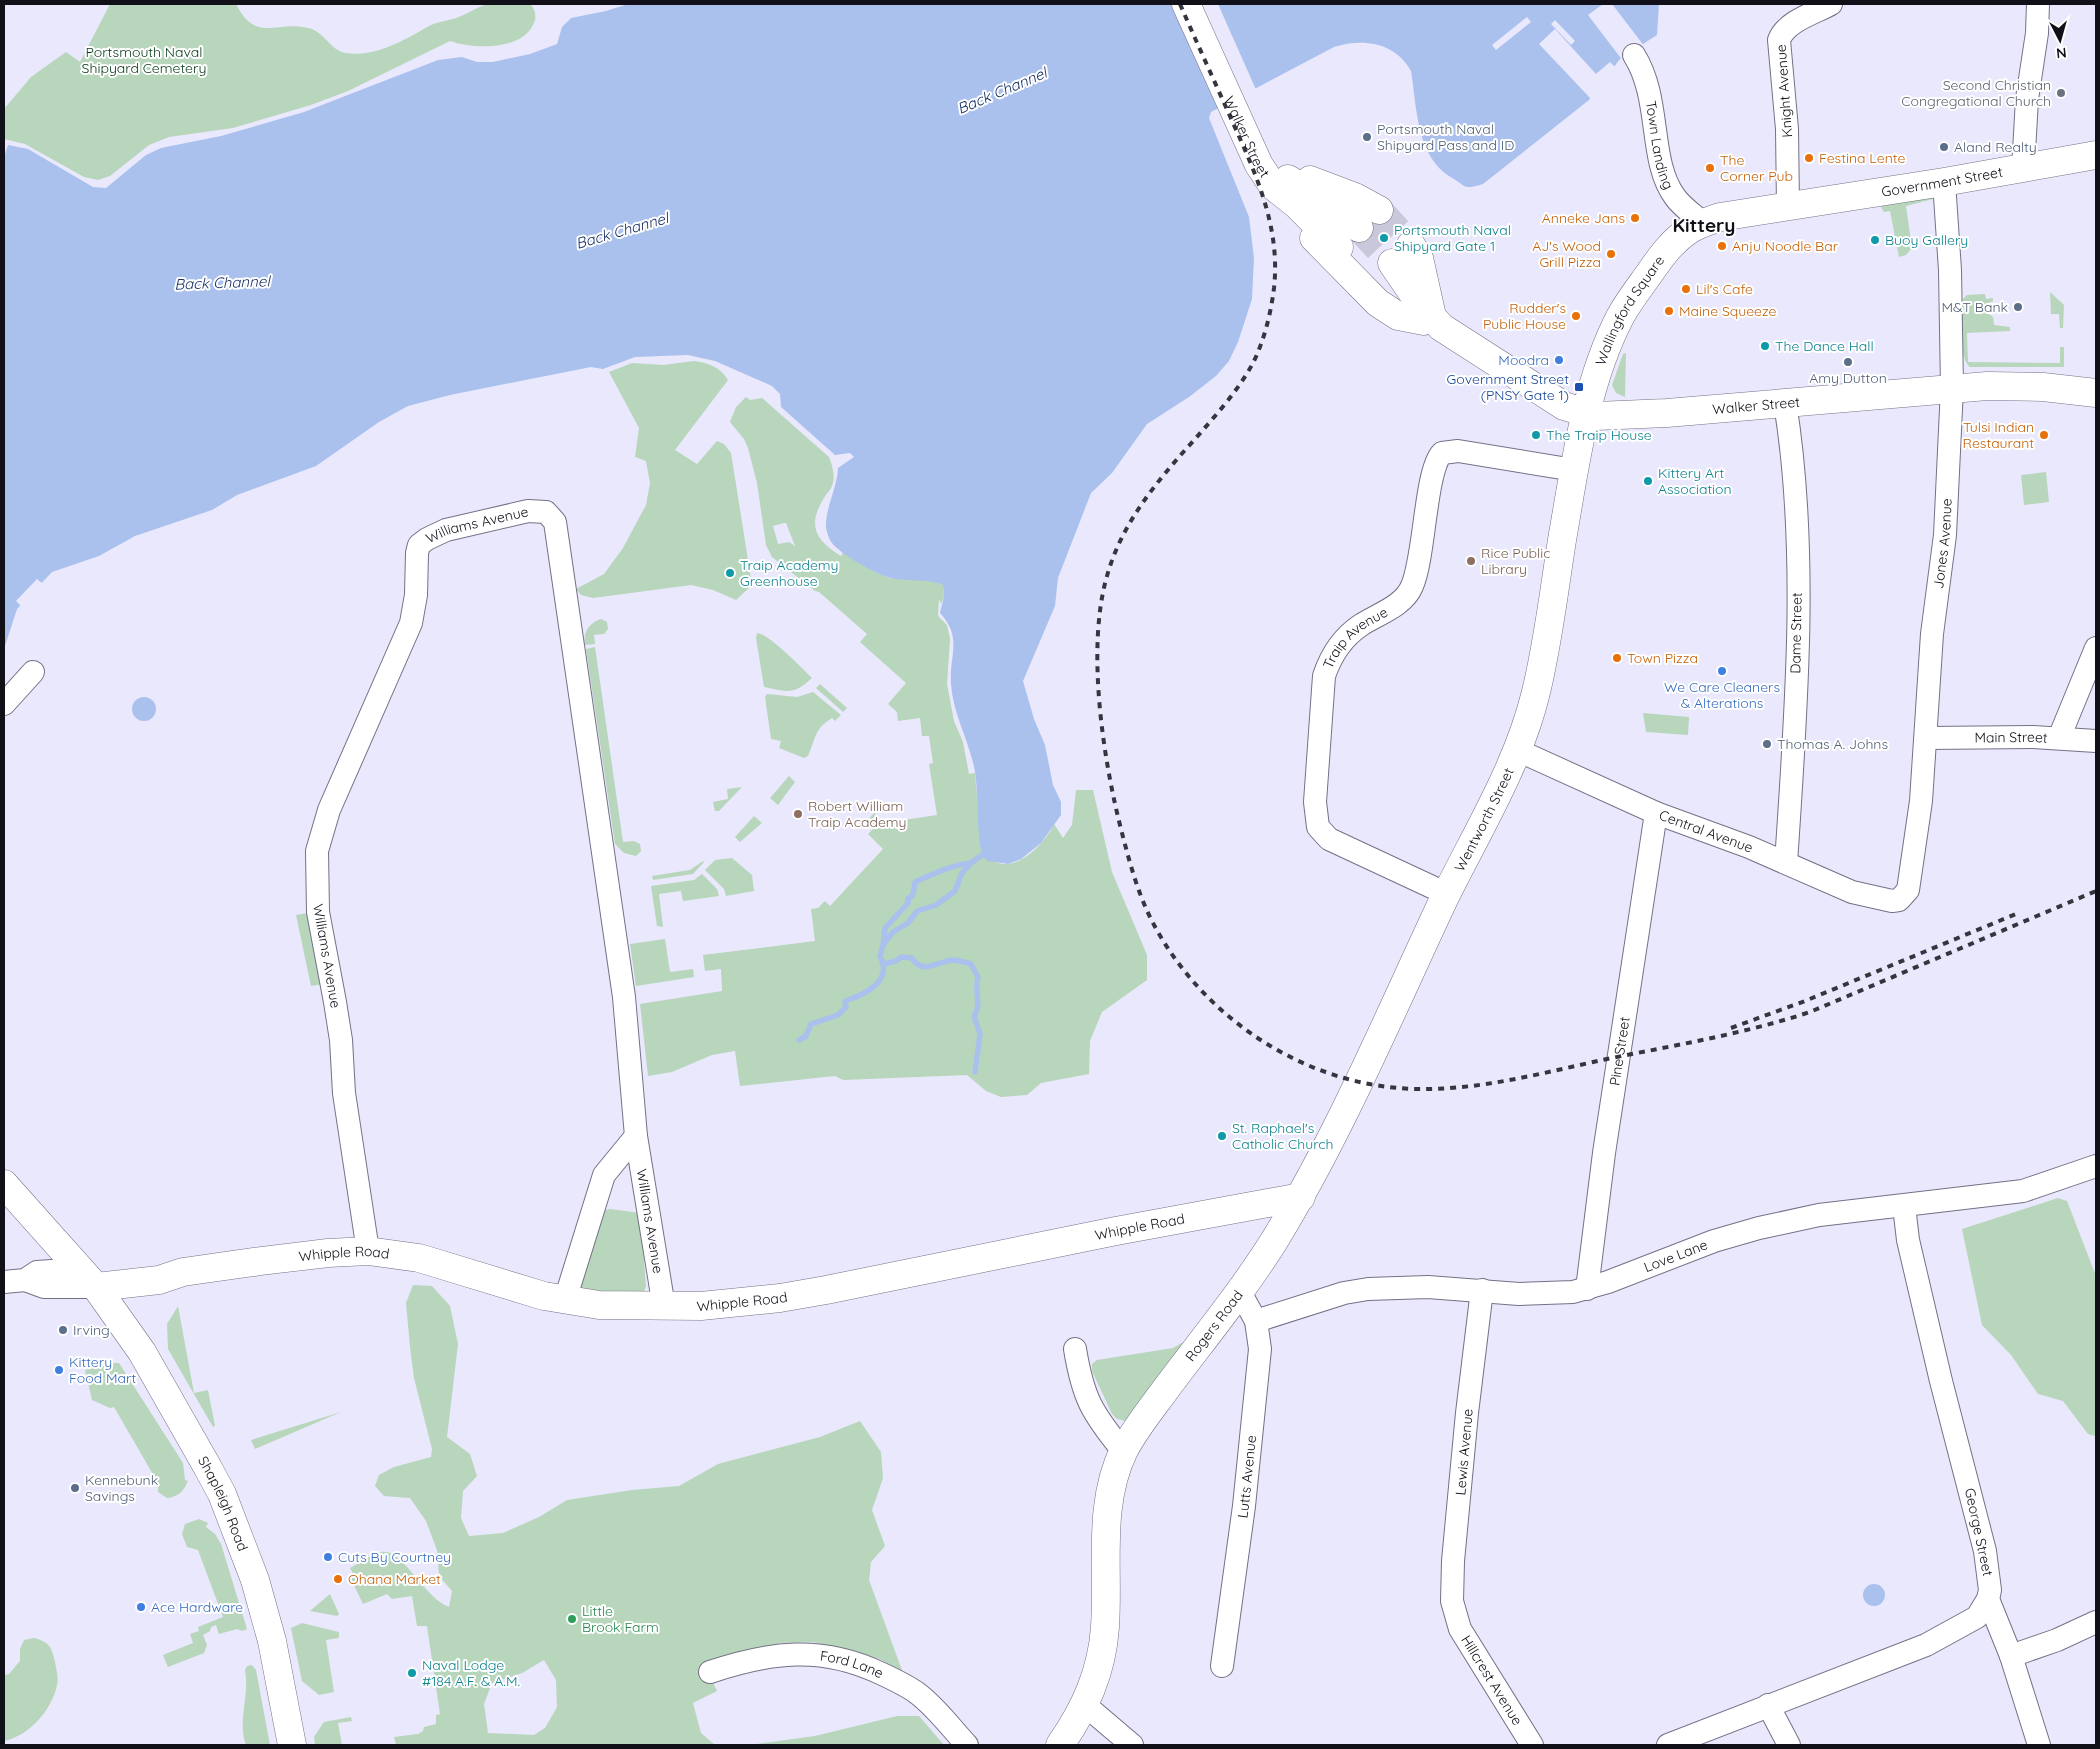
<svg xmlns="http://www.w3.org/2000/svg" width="2100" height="1749" font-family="Quicksand,sans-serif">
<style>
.green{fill:#b7d6bb;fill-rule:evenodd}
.water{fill:#aac1ee}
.pier{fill:#eae8fc}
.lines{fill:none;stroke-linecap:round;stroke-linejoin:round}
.stream{stroke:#aac1ee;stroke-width:5.5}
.secondary-tunnel{stroke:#c9c8da;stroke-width:28;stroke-dasharray:28 14;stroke-linecap:butt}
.street-casing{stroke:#747187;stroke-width:24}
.secondary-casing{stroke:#747187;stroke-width:29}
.street{stroke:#fff;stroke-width:22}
.secondary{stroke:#fff;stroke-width:28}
.rail{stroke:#36353f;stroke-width:4;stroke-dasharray:6 6;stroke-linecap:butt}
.worship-dot{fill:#6b7280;stroke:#fff;stroke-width:2}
.service-dot{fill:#5c6f8a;stroke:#fff;stroke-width:2}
.food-dot{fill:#e8710a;stroke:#fff;stroke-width:2}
.culture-dot{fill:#0f9aa8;stroke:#fff;stroke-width:2}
.shop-dot{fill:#3f7fe0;stroke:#fff;stroke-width:2}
.transit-dot{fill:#1a4fb4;stroke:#fff;stroke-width:2}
.education-dot{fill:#8d6e63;stroke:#fff;stroke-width:2}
.leisure-dot{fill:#2e9e5b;stroke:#fff;stroke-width:2}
.labels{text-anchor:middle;stroke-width:4;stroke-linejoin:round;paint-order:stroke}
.park-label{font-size:14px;fill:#043714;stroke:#fff}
.worship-label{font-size:14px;fill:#5b616d;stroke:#fff;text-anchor:end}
.street-label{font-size:14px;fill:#111018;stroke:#fff}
.service-label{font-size:14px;fill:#4e5e75;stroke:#fff;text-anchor:start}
.food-label{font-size:14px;fill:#c56008;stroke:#fff;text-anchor:start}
.culture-label{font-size:14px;fill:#0d838f;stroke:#fff;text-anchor:start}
.shop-label{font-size:14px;fill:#366cbe;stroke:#fff;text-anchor:start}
.transit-label{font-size:14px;fill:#164399;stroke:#fff;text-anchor:end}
.education-label{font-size:14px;fill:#785e54;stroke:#fff;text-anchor:start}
.leisure-label{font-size:14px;fill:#27864d;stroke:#fff;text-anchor:start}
.water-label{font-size:15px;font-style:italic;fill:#182f65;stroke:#fff}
.district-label{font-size:19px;font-weight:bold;fill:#111018;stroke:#fff}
</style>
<rect width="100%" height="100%" fill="#eae8fc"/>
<path class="green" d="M110,4H236C256,44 276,20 308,28C324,31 330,50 345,53C376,58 406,39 431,25C438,22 446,21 453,19C465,16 476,7 488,4C501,1 517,4 530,4C536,10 537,18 533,25C520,51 473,49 450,41L348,91L311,105L233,128L169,137L149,145L110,176L98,180L84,177L25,144L4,139V109L31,77L66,52L80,62Z
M1932,194L1933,199L1906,206L1912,248L1906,255L1899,257L1890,211L1884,212L1881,207L1882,203Z
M2050,292L2064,305L2063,328H2060L2059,314H2051Z
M1985,294L1986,299L1993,298V301L1986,304V312L1993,317L1994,325L2010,327V331L1967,333L1968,362L2060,363V347H2064V367H1970C1958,358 1961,316 1961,301L1967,295Z
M1626,353L1625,397L1616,393L1612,385L1623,354Z
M694,361C709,363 720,367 728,380L675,450L697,464L717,441L724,444L731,453L752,585L736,600L713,590L691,585L593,598L581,595L576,589L604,574L623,548L646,505L650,483L646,461L635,457L639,428L609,372L632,363L663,365Z
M746,397L750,400L762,398L829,457C833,467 836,478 831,488C829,492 826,494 824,498C807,525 815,540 841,556L843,552L889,578L931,580L943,585L944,596L941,604L939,599L938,616L947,625L950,639L947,684L954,721L963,742L969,774L975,773L982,856C990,860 999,865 1008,864C1026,862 1047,840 1054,824L1063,838L1072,825L1076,790H1093L1112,872L1147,955V980L1102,1012L1090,1041L1089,1074L1041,1083L1027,1095L1001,1097L986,1091L967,1075L843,1080L835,1076L740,1086L735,1051L712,1055L672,1072L648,1076L640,1004L722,991L721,969L705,971L703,955L815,941L811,909L818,908L825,901L830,906L883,849L868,834L875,827L868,820L875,812L877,824L937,815L929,764L933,763L929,736H922L920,718L898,721L897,712L888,704L906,683L860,642L867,634L819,592L815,591L772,557L766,545L757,483L748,448L744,439L730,422L736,407ZM784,523H786L795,546L789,542L778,544L773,526Z
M2046,472L2049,502L2024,505L2021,475Z
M601,619L607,622L608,629L604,634L594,635L595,644L585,645C583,632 589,623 601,619Z
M757,633C768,633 802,668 812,678C794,695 788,692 764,687L756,638Z
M595,647L623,842L634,841L640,844L641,851L636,856L624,853L615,844L586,649Z
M820,684L847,708L843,712L816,688Z
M813,692L841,715L835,721L832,718C813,730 816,739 808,756L804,758L779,748L781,741L771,739L765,697L767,694L797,697Z
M1643,713L1689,717L1688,735L1646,732Z
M789,776L795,782L778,805L770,798Z
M742,787L719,811H715L713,802L728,799L727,789Z
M754,816L762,823L740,842L735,837Z
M732,858L752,875L754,891L726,896L724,889L705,870L715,860Z
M703,861L704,862L693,874L653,880L652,876L690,870Z
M702,874L717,889L719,896L683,901L681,891L659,894L663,927L657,926L651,886L694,880Z
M308,913L323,984L311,986L296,915Z
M665,939L670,972L693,969L694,977L636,986L630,944Z
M2058,1198L2067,1201L2096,1276L2095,1436L2088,1434L2063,1401L2038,1394L2011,1355L1982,1325L1962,1229Z
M610,1209L640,1213L646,1286L644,1292L639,1294L585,1290L580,1287L604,1210Z
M413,1285L432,1286L450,1306L458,1344L447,1437L470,1454L477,1476L463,1491L461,1518L469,1536L503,1533L539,1517L567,1500L632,1490L679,1486L718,1464L820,1437L860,1421L881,1452L883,1478L872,1510L885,1546L871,1562L869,1580L903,1673L880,1659L813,1642L782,1643L741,1651L706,1668L717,1691L693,1703L701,1733L715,1745H396L394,1737L418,1734L423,1731L424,1727L436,1724V1715L440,1714L427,1626H417L412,1596L392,1599L387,1594L363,1604L351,1579L355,1577L350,1568C360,1563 371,1554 382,1552C403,1549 425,1599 449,1607L452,1591L439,1576L437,1550L426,1521L410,1498L384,1496L375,1486L379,1475L394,1467L431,1457L432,1449L414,1378L410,1347L406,1303ZM544,1660L556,1680L557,1707L545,1728L534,1735L488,1733L484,1704L492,1683L522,1673Z
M178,1306L194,1393L208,1390L215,1426L213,1427L168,1349L167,1324Z
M1185,1341H1187L1126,1421L1117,1419L1112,1414L1092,1371V1364L1097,1360L1173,1348Z
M114,1363H119L183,1463L185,1480L188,1481C184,1491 178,1497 167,1498L158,1492V1483L114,1407L110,1408L92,1400L85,1370Z
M341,1412L255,1449L251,1440Z
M199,1519L208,1523L206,1527L215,1534L221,1544L247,1629L242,1631L237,1629L219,1634L216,1625L211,1627L210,1631L203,1635L207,1645L204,1653L168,1667L163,1655L193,1643L190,1634L199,1631L198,1627L223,1617L198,1550L187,1547L182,1534L185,1524Z
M330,1594L339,1614L337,1616L310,1611Z
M302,1623L339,1632V1638L326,1640L334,1692L319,1695L302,1681L291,1628Z
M34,1638C49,1642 52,1647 55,1662C56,1669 59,1678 57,1685C52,1710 29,1736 4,1741V1675L9,1674L20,1661V1649L24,1640Z
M252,1665L256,1670L270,1745H246C237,1722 250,1695 245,1670L247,1666Z
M897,1716H919L944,1745H749L815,1736Z
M351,1717L352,1721L338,1723L342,1745H315L314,1737L324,1722Z"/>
<path class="water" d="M628,4H1659L1657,35L1620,59L1589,100L1483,184C1462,190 1468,187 1452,178C1416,157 1417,108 1411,71C1395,42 1363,38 1334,47L1211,112L1209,118L1249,217L1254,258L1252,299L1238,342L1229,361L1216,376L1189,397L1147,424L1112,473L1091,493L1058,578L1055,606L1023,681L1034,719L1045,745L1053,785L1061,802V815L1041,843L1021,859L1008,864L988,861L982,856C976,828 979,800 975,772C970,742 953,715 951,684C949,654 963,638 940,613L944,596L943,585C926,578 909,582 891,578C877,575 840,554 832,543C829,540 827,532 826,528C825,508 837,489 838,468L854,457L850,453L835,455L781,407L780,394L772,386L715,361L688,355L635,357L603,369L591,367L450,395L408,406L379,422L316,466L237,495L212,510L135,536L99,556L52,572L17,609L4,649V157L8,145L28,149L93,187L106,188L146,155L161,148L221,136L304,112L438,60L462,57L477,62H493L530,54L557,44L562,27L571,18L606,11Z
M132 709a12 12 0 1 1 24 0a12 12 0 1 1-24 0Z
M1863 1595a11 11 0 1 1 22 0a11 11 0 1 1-22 0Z"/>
<path class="pier" d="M1171,4H1218L1257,92L1219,111Z
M1603,4H1612L1645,47L1623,61L1588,15Z
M1527,17L1531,22L1496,50L1492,45Z
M1555,20L1575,41L1571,45L1551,24Z
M1555,29L1596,74L1610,62L1616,68L1592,100L1539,44Z
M37,579L43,584L22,607L16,601Z"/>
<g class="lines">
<path class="stream" d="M883,945L885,928L908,903V899L913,895L915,882C934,874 950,865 971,863
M884,964L896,961L901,957L912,958C922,975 937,962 952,960C958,960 965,962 971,964L978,977C974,990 982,1005 974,1016L980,1034L975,1072
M799,1040L806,1036L811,1024L838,1015L846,1007L845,1001C864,995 894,981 880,956L883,945L893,932L908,923L917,911L936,905L955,891L962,873L971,863L986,852"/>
<path class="secondary-tunnel" d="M1379,210L1411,245
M1359,228L1392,263"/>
<defs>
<g id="street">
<path id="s1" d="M1634,55C1662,99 1648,161 1675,197C1682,207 1694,215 1703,223"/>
<path d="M2023,169L2027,99L2037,33L2038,4"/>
<path d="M1788,207L1787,129L1779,40C1786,21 1815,13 1831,4"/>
<path d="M1785,403C1809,552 1796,712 1786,863"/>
<path d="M4,704L33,672"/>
<path id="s2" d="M1926,738L2033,737L2096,741"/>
<path d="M2059,738L2096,648"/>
<path id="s3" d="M1517,750L1656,813L1749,847L1852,892L1892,901L1899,900L1908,890L1921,801L1932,634L1945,535L1952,388L1950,270L1944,182"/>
<path id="s4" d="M1447,894L1329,839L1318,827L1315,802L1324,676C1331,655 1343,637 1361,625C1378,614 1404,606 1412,586C1425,557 1425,471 1442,453L1458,451L1574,470"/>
<path id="s5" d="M368,1251L344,1093L341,1040L335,1002L318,912L317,851L329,810L411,623L416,595L417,553L419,545L427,539L446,530L528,511L546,512L555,522L624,997L636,1136L664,1307"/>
<path d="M25,1280L44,1287H96"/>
<path d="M4,1282L25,1280L37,1272L81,1269"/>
<path id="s6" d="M1587,1289L1604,1153L1656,813"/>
<path id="s7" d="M1482,1290L1467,1413L1453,1561L1452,1601L1460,1629L1532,1745"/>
<path d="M565,1300L604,1175L636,1136"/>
<path id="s8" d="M1256,1321L1344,1293L1368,1289L1428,1287L1519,1294L1573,1292L1608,1282L1714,1241L1759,1228L1819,1215L2023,1191L2096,1166"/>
<path d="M1075,1349C1083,1398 1092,1413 1123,1451"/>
<path d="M1988,1599L2011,1656L2057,1640L2096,1622"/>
<path d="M2011,1656L2039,1745"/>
<path id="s9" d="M1222,1666L1244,1506L1260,1349L1256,1321L1240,1292"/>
<path id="s10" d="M710,1672C770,1652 821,1645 880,1673C893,1679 906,1685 917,1693C936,1707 951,1728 967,1745"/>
<path d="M1085,1705L1132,1745"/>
<path d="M1768,1705L1789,1745"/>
<path d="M1668,1745L1926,1645L1977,1617L1988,1599L1990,1590L1985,1551L1941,1381L1908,1240L1904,1206"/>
</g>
<g id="secondary">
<path id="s11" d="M1186,4L1259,165L1273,186L1297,205L1339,247"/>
<path d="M1288,179L1344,215L1359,228"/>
<path d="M1310,180L1355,197L1379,210"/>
<path d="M1314,238L1378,303L1398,316L1424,321"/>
<path d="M1411,245L1419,258L1431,312"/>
<path id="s12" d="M1392,263L1416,298L1441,327L1564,406L1596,416L1667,413L1987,386L2043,387L2096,393"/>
<path id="s13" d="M4,1184L96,1287L142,1352L208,1468L222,1494L255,1580L272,1641L292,1745"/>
<path id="s14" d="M96,1287L159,1280L183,1272L261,1261L328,1253L368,1251L419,1258L544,1296L599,1305L701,1306L780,1298L826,1290L1116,1231L1301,1197"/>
<path id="s15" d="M1060,1745C1085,1709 1102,1672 1105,1627C1109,1568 1097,1505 1124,1450C1136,1427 1153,1407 1168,1386C1204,1338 1242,1292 1274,1241C1339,1135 1389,1016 1442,903C1475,835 1518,767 1536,692C1548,643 1554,591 1562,540C1575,466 1585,385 1620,317C1628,302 1639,288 1649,274C1660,258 1672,241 1689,230C1698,224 1709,221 1720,217L1944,182L2096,155"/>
</g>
</defs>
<use href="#street" class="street-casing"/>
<use href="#secondary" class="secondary-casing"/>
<use href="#street" class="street"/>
<use href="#secondary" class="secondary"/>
<path class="rail" d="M1180,4C1196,41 1213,78 1229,114C1254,170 1281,225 1274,288C1271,313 1264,341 1253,363C1238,391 1216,415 1195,439C1158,480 1122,522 1107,576C1086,648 1103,760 1122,833C1130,864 1138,894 1153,923C1204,1020 1309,1088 1419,1089C1482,1090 1546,1072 1607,1059C1676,1045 1743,1034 1810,1012L2096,891
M1731,1028L1805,1001L2016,914"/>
</g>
<circle class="worship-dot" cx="2061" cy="93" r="5"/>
<g class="service-dot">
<circle cx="1367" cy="137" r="5"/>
<circle cx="1944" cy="147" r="5"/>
<circle cx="2018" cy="307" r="5"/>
<circle cx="1848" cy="362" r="5"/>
<circle cx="1767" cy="744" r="5"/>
<circle cx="63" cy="1330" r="5"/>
<circle cx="75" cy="1488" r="5"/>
</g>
<g class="food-dot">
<circle cx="1809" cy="158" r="5"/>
<circle cx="1710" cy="168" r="5"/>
<circle cx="1635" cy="218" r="5"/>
<circle cx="1722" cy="246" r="5"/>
<circle cx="1611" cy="254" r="5"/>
<circle cx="1686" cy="289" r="5"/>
<circle cx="1669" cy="311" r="5"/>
<circle cx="1576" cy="316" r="5"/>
<circle cx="2044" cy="435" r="5"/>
<circle cx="1617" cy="658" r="5"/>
<circle cx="338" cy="1579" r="5"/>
</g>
<g class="culture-dot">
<circle cx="1384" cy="238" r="5"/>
<circle cx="1875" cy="240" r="5"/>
<circle cx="1765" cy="346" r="5"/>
<circle cx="1536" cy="435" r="5"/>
<circle cx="1648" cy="481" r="5"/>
<circle cx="730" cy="573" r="5"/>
<circle cx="1222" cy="1136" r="5"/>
<circle cx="412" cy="1673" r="5"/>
</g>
<g class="shop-dot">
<circle cx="1559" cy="360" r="5"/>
<circle cx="1722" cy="671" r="5"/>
<circle cx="59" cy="1370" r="5"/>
<circle cx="328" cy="1557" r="5"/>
<circle cx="141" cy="1607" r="5"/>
</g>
<rect class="transit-dot" x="1574" y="382" width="10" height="10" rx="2.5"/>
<g class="education-dot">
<circle cx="1471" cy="561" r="5"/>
<circle cx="798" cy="814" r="5"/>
</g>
<circle class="leisure-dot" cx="572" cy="1619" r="5"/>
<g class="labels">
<g class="park-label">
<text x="144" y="57">Portsmouth Naval<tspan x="144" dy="16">Shipyard Cemetery</tspan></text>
</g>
<g class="worship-label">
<text x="2051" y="90">Second Christian<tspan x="2051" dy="16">Congregational Church</tspan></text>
</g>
<g class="street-label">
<text transform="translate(1784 91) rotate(-94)" y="5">Knight Avenue</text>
<text dy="5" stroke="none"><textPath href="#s11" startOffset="146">Walker Street</textPath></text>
<text dy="5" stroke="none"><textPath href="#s1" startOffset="94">Town Landing</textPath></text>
<text dy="5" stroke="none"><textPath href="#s15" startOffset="1930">Government Street</textPath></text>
<text dy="5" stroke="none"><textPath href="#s15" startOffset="1570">Wallingford Square</textPath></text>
<text dy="5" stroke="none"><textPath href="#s12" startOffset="421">Walker Street</textPath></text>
<text dy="5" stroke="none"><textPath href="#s5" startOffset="792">Williams Avenue</textPath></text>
<text dy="5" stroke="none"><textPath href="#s3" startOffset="774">Jones Avenue</textPath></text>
<text transform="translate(1796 633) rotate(-89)" y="5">Dame Street</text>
<text dy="5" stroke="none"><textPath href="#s4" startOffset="349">Traip Avenue</textPath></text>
<text dy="5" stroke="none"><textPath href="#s2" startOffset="85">Main Street</textPath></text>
<text dy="5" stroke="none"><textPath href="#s15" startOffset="1036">Wentworth Street</textPath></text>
<text dy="5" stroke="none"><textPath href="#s3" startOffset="206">Central Avenue</textPath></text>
<text transform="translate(327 956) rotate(80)" y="5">Williams Avenue</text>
<text dy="5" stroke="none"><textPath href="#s6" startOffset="240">Pine Street</textPath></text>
<text dy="5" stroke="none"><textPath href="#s5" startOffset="1582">Williams Avenue</textPath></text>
<text dy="5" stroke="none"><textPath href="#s14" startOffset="1061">Whipple Road</textPath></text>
<text dy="5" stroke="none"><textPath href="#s8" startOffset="431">Love Lane</textPath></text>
<text dy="5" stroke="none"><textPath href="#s14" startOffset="251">Whipple Road</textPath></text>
<text dy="5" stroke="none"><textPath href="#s14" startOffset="656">Whipple Road</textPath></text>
<text dy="5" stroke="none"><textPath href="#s15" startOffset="461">Rogers Road</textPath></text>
<text transform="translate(1464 1452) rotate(-85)" y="5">Lewis Avenue</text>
<text dy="5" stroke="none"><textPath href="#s9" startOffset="191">Lutts Avenue</textPath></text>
<text dy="5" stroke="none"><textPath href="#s13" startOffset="390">Shapleigh Road</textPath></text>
<text transform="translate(1979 1532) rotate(78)" y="5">George Street</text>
<text dy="5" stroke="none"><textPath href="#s10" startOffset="145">Ford Lane</textPath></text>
<text dy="5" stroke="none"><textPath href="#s7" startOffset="402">Hillcrest Avenue</textPath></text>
</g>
<g class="service-label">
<text x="1377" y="134">Portsmouth Naval<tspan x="1377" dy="16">Shipyard Pass and ID</tspan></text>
<text x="1954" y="152">Aland Realty</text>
<text x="2008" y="312" text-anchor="end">M&amp;T Bank</text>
<text x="1848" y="383" text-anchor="middle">Amy Dutton</text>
<text x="1777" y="749">Thomas A. Johns</text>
<text x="73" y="1335">Irving</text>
<text x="85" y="1485">Kennebunk<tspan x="85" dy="16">Savings</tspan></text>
</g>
<g class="food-label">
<text x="1819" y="163">Festina Lente</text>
<text x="1720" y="165">The<tspan x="1720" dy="16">Corner Pub</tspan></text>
<text x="1625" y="223" text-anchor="end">Anneke Jans</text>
<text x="1601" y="251" text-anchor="end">AJ's Wood<tspan x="1601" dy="16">Grill Pizza</tspan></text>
<text x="1732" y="251">Anju Noodle Bar</text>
<text x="1696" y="294">Lil's Cafe</text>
<text x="1566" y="313" text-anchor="end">Rudder's<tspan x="1566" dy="16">Public House</tspan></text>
<text x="1679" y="316">Maine Squeeze</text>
<text x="2034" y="432" text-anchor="end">Tulsi Indian<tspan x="2034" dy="16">Restaurant</tspan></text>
<text x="1627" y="663">Town Pizza</text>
<text x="348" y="1584">Ohana Market</text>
</g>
<g class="culture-label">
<text x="1394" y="235">Portsmouth Naval<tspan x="1394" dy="16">Shipyard Gate 1</tspan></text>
<text x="1885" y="245">Buoy Gallery</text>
<text x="1775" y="351">The Dance Hall</text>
<text x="1546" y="440">The Traip House</text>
<text x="1658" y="478">Kittery Art<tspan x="1658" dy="16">Association</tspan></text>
<text x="740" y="570">Traip Academy<tspan x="740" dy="16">Greenhouse</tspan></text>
<text x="1232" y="1133">St. Raphael's<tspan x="1232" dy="16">Catholic Church</tspan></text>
<text x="422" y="1670">Naval Lodge<tspan x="422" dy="16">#184 A.F. &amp; A.M.</tspan></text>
</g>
<g class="shop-label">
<text x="1549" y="365" text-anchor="end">Moodra</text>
<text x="1722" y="692" text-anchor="middle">We Care Cleaners<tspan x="1722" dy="16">&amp; Alterations</tspan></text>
<text x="69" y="1367">Kittery<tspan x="69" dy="16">Food Mart</tspan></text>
<text x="338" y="1562">Cuts By Courtney</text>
<text x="151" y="1612">Ace Hardware</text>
</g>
<g class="transit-label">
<text x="1569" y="384">Government Street<tspan x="1569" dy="16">(PNSY Gate 1)</tspan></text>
</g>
<g class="education-label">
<text x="1481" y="558">Rice Public<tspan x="1481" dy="16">Library</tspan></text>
<text x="808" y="811">Robert William<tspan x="808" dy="16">Traip Academy</tspan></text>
</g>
<g class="leisure-label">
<text x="582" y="1616">Little<tspan x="582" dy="16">Brook Farm</tspan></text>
</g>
<g class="water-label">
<text transform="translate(1002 91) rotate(-23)" y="5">Back Channel</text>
<text transform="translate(622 231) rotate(-16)" y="5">Back Channel</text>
<text transform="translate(222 283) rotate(-2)" y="5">Back Channel</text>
</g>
<g class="district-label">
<text x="1704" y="232">Kittery</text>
</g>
</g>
<rect width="2100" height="1749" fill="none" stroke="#111018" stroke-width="10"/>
<g transform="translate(2060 40) rotate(174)" stroke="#ffffff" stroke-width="4" paint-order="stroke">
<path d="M0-4L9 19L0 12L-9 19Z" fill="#111018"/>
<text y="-8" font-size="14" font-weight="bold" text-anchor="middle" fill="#111018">N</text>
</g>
</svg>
